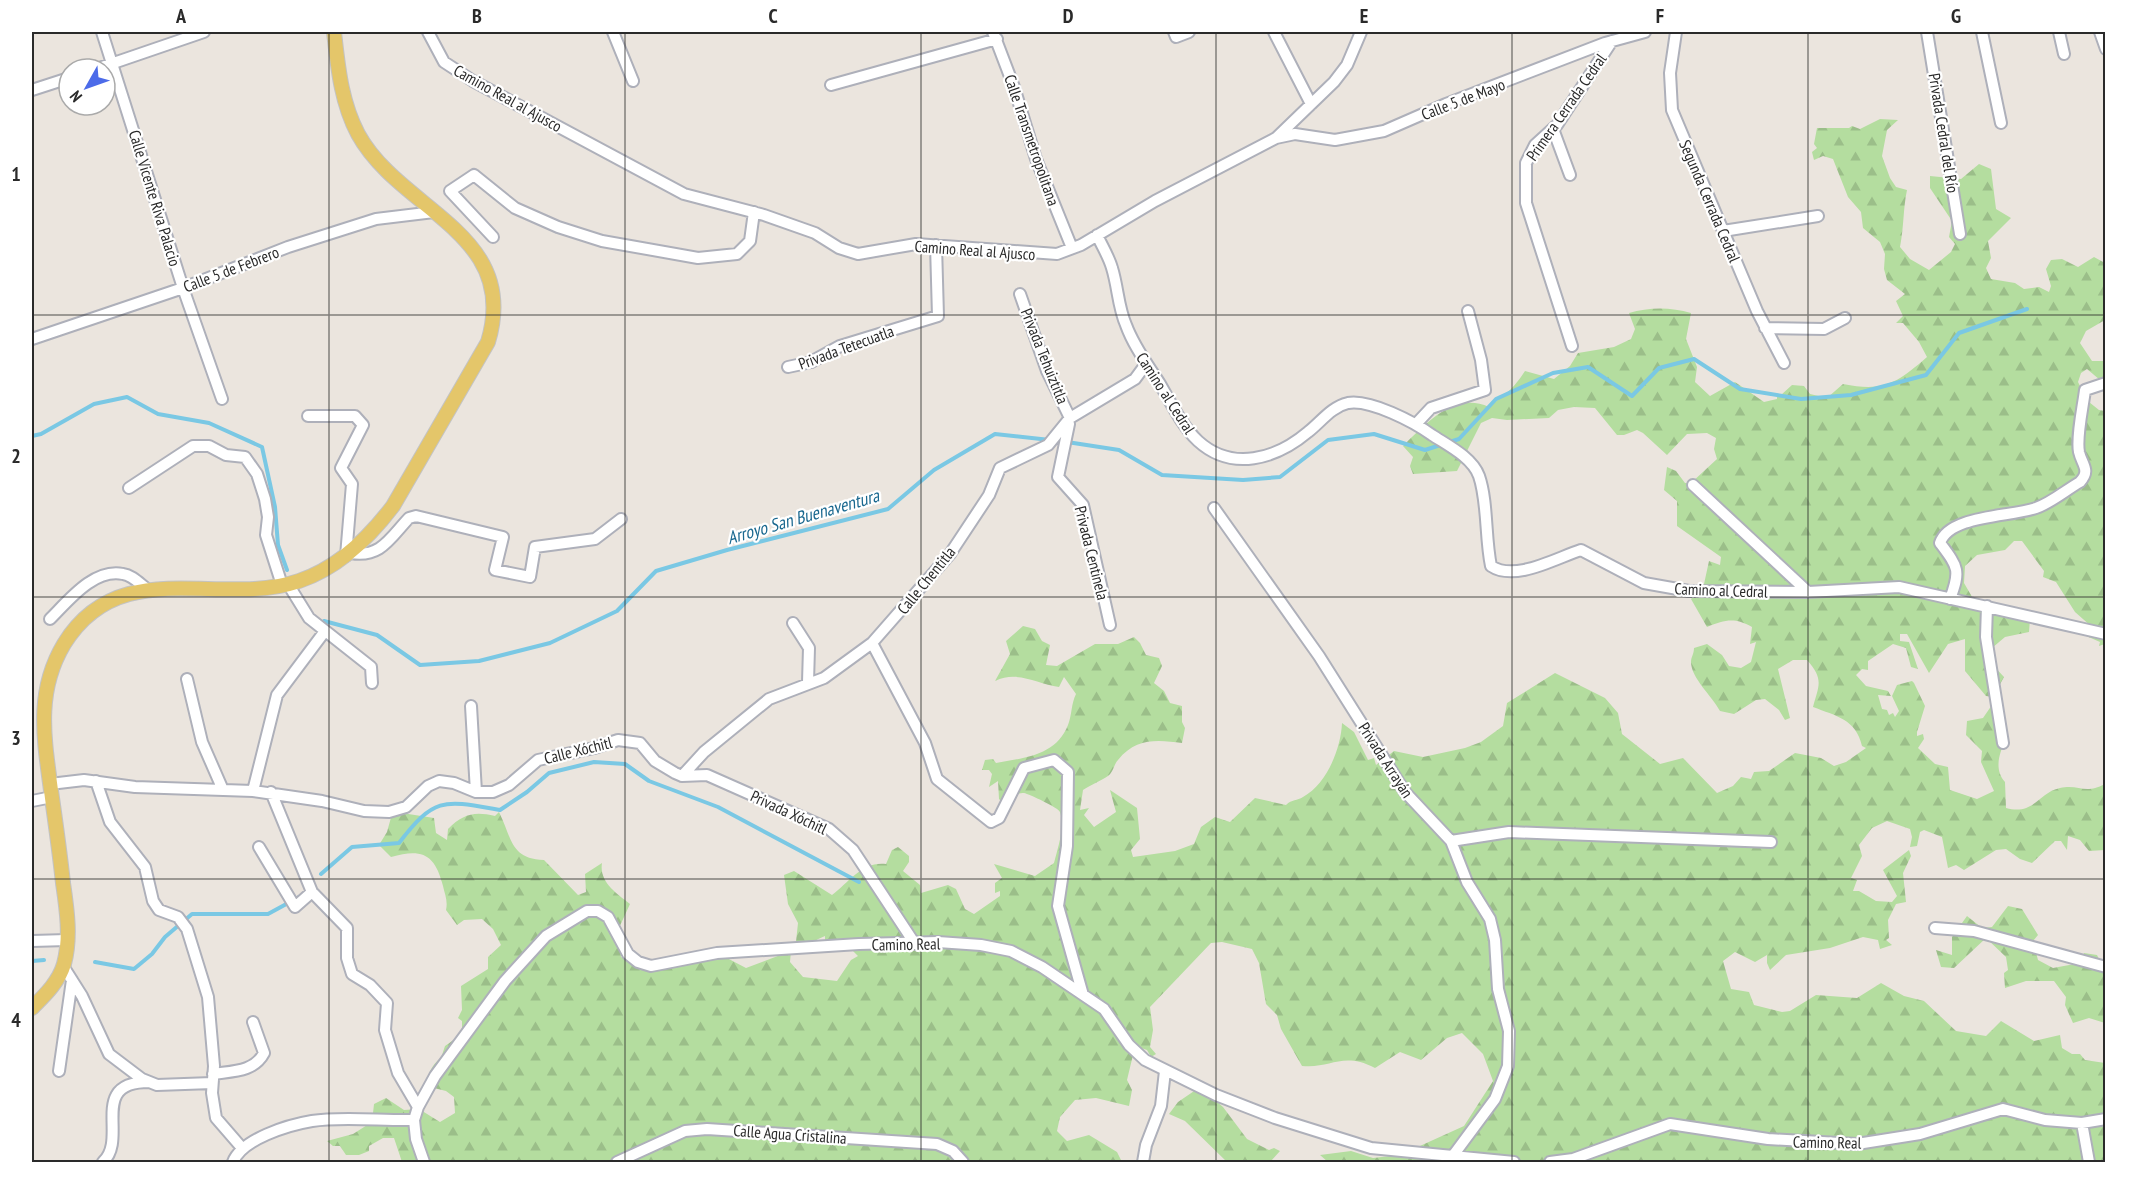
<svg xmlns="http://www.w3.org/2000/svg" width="2137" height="1194" font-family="'PT Sans Narrow',sans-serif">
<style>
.forest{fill:url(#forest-firs)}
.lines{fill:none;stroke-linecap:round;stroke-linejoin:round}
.stream{stroke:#7ac8e4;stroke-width:4}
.minor-casing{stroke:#aeb0ba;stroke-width:14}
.major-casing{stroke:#c3c3c3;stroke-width:16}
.minor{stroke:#fff;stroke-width:10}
.major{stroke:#e4c66a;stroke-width:14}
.grid{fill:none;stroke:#2a2a2a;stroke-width:1.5;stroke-opacity:0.55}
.labels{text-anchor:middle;stroke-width:4.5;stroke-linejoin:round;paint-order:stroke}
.street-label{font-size:16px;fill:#2a2a2a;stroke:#fff}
.water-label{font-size:18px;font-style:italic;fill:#1a688f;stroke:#fff}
.neatline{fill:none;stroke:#2a2a2a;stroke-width:2}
.grid-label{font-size:20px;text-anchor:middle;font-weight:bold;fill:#2a2a2a}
</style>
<defs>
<pattern id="forest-firs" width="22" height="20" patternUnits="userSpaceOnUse" patternTransform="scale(1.5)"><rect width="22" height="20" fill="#b4dd9f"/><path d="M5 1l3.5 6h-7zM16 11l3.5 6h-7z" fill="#9bbe89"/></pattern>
</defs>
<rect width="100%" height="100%" fill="#ebe5de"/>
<path class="forest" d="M1880,119L1898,120L1887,130L1882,156L1890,178L1896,187L1907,190C1903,209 1904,227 1900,247L1910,259L1929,270L1951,252L1955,244L1949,237L1952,221L1930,188V176L1961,179L1979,164L1991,169L1996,209L2011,218L1988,241L1991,258L1986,268L1991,279L2015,283L2024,289L2039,287L2049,292L2051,286L2046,269L2051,260L2062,259L2078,267L2094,257L2105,263V320L2086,331L2080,343L2092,361H2105L2103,368L2105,380H2100L2087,369L2081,373L2078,382L2080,386H2084V398L2099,410L2105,411V644L2099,646L2100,642L2084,635L2092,627L2075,612L2056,582L2043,577L2044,571L2022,541H2014L2005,550L1977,555L1965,566L1964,583L1975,602L2030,619L2029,632L2005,637L1992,648L1991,663L2004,677L1993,697L1986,696L1965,671V639L1948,644L1929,673L1907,634H1900V641L1909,642L1918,669L1911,667L1906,648L1893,644L1868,661V670L1862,669L1856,675L1866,686L1888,691L1891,696L1878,695L1882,709L1887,710L1889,715L1893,713L1895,717L1899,711L1892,696L1897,685L1912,681L1914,683L1925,706L1917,732V736L1923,734L1924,739L1918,748L1935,764L1948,767L1950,790L1977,799L1994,791L1981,762L1982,751L1966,735L1967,721L1983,718L1994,702L2005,741C1999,754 1994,770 2005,782L2006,808C2034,816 2039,792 2060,788C2080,784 2084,795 2105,784V850L2089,851L2080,840L2068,836L2067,850L2061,841H2055L2032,863L2020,859L2006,849L1996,850L1964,870L1956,865L1948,868L1942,837L1924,830L1920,832L1917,846L1910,847L1912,837L1910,829L1887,821L1872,828L1859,845L1862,856L1851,878L1857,880L1853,891H1859L1876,901L1892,902L1897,896L1883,870L1909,850L1911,856L1903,873L1906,902L1896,904L1888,920L1889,938L1886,940L1892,945L1880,949L1878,940L1863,937L1830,948L1786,955L1770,970L1767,963V955L1755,962L1735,952L1723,961L1731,989L1749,992L1754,1005L1782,1012L1790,1011L1816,995L1857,998L1881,983L1904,996L1924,1001L1956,1031L1986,1036L2001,1021L2034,1041L2060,1035L2062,1048L2072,1054H2080L2085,1060L2105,1063V1162H1328L1320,1155L1351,1151L1373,1158L1400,1155L1464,1126L1493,1081L1483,1054L1462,1033L1447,1038L1421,1060L1400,1052L1375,1068C1342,1051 1331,1069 1302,1066L1281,1029L1277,1015L1266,1004L1259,963L1252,949L1222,942L1211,943L1150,1007L1153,1030L1150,1047L1156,1054L1151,1057L1147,1050L1141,1048L1133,1055L1127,1080L1132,1090L1129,1106L1096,1098L1075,1100L1060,1117L1057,1131L1067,1141L1089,1135L1117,1152L1122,1162H402L394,1138H383L369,1146V1151L359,1155H346L340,1146H333L327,1141L353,1134L372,1122L374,1104L386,1098L404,1110L419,1109L440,1122L455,1113L454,1097L446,1091L426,1086C428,1075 431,1065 441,1058L445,1046L462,1034V1021L458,1018L462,1010L461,986L488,969V957L501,945L493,929L482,919L464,920L457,925L446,910C448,901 445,895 443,886C435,854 422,848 391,857L379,845L387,832L395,803L403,806L402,813L434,818L436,833L447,840L448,829C463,814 474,811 495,816L499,812C512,838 510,859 544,860L578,895L586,892L585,874L602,863C599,882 616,893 630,904L618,930L621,957L644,965L725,957L746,968L791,951L790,962L803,977L837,981L851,960L858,956L851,949L825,942V936C814,940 807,947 795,951L798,923L788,904L784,875L794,871L832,895C849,882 863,861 886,864L892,850L898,847L909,856V862L903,871L920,885L921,893L948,885L956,889L965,909L974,914L1000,896V891L995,893V883L1002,878L994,864L1035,876L1054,863C1058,847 1065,828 1060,812C1059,808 1029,794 1024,793C1016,792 1010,800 1005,805L999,799L998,781L989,787L992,774L989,770H982L985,760L993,759L996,763C1023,758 1056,756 1068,725C1072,715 1071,704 1076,694L1064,677L1059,687C1037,684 1018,670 995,681L1010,654L1006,641L1023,626L1035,629L1042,641L1050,645L1046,665L1057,666L1095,644H1118L1134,637L1140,643L1146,655L1159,658L1162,666L1154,683L1164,691L1170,703L1182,706V722L1185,728L1182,743C1159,740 1136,737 1118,760C1114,764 1113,773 1108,776C1101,781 1090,785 1083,790L1080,810L1089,808L1084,815L1094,827L1116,812L1110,790L1137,808L1140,839L1131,850L1133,857L1175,851L1194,844L1201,827L1215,817L1230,822L1255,798L1286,805C1292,799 1297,801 1303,797C1327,784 1341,748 1342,723L1354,732L1368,760L1374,758L1376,765L1394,751L1423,757L1465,748L1481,742L1503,726L1507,703L1555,673L1605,698L1618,713L1622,734L1660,764L1683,758L1717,793L1733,786L1741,777L1751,779L1754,772L1769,771L1795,753L1821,758L1834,766L1846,762L1866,748L1862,746C1856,719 1836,716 1813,707C1819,685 1824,679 1807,660H1793L1778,669L1790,718L1785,720L1779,710L1765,699L1756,700L1734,714L1720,711C1712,696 1691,678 1691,662C1691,657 1694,654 1694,648L1707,644L1722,655L1729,666L1741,668L1751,662L1756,642L1750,644L1752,627C1734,617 1725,620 1707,627L1691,599L1704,584L1709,561L1720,565L1721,557L1677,526V501L1664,490L1667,467L1676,471L1685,483H1691L1717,459L1714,449L1716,438L1707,433L1687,434L1667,455L1643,433L1637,430L1624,435H1617L1595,408L1574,407L1558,410L1549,418L1507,420L1492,418L1481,423L1457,471L1413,474L1410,466L1413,457L1403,446C1426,423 1455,391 1489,407C1506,393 1512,391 1525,371L1554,379L1570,366L1578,353L1614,347L1631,339L1635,329L1629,313C1649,307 1671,307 1691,313L1686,339L1697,367L1695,382L1710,396L1735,382L1764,402L1777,399V395H1781L1792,385L1804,386L1810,394L1827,398L1843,384C1883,392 1896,384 1927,357L1919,342L1903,323H1896L1903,316L1896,301L1905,294L1887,280L1884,269L1885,254L1880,242L1863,228L1861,212L1848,197L1833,159L1823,156L1814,160L1812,152L1817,148L1814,144L1817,128H1849L1852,126L1860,129Z
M2008,906L2022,909L2038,935L2033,941L2038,960L2053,968L2080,963L2084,953L2097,955L2105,972V1023L2089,1018L2073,1023L2065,1005L2066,997L2054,981H2026L2005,988L2004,973L2008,970L2006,957L1986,938L1954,968L1941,967L1936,950L1952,955V937L1967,916L1982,928L1992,927Z
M1200,1087L1223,1107L1247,1139L1269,1150L1274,1148L1280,1151L1271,1161L1279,1162H1227L1185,1121L1169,1114L1178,1102Z"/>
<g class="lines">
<path class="stream" d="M32,436L41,434L94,404L127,397L158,414L209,423L262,447L275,507L278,545L287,570
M1067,442L1119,450L1162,475L1243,480L1280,477L1328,440L1374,434L1425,450L1459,439L1496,399L1553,373L1588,367L1632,396L1659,368L1694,359L1740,389L1801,399L1851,395L1926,375L1959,333L2027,309
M324,621L377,635L420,665L479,661L550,643L617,611L656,571L727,550L888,509L934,470L995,434L1050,440
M321,874L352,847L399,843C435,796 444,800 500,810L527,792L549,773L594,762L625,764L649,781L718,807L859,882
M32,961L44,960
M95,962L134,969L152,954L165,937L192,914H268L301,896"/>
<defs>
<path id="minor" d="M102,32L183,288L222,399
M428,32L444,62L473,81L684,194L764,215L815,233L839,248L858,254L916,244L1057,254L1081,245L1155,201L1276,138L1334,82L1347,65L1361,32
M613,32L633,81
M993,32L1014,87L1036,159L1072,248
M1174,32L1176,37L1189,32
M1274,32L1311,104
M1676,32L1670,73L1672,110L1757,311L1784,363
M1927,32L1960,234
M1982,32L2001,123
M2059,32L2064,54
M2100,32L2106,49
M96,69L204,32
M831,85L997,39
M32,90L69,78
M1553,129L1570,175
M1276,138L1295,134L1335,140L1384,131L1446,104L1605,43L1645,32
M1723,231L1818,216
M1097,235C1102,246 1109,257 1112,268C1118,287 1118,307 1126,325C1134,347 1148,365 1160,384C1171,403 1182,426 1198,441C1232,472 1276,459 1308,432C1321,422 1331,407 1348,403C1370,399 1414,422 1432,435C1447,445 1472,457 1479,476C1488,502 1485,538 1491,566C1515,582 1556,558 1581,550L1644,583L1689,591L1808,592L1899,587L2106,634
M493,237L450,191L474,175L515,208L558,227L602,241L698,258L737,254L750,241L754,212
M1020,294L1047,371L1070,418
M1765,328L1824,329L1845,318
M32,339L183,288L288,247L376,219L434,212
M1572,346L1526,203V163L1535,145L1557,125L1612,41
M788,367L811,362L840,346L938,316L936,245
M308,416H355L363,425L341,468L352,484L346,556
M1069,424L1058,477L1083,505L1110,625
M1416,424L1431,408L1485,390L1481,360L1468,311
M1693,485L1808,592
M129,488L193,446H209L226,455L245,457L257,474L265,499L268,517L266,535L282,585
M1214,508L1319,656L1405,792L1451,841L1467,882L1490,919L1495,940L1498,989L1509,1031L1508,1066L1495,1099L1452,1157
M351,553C381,558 390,538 409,518L416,516L503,537L495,570L530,577L535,547L595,539L621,519
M288,584L309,618L371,667L372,683
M1950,599C1961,570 1958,567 1940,543C1949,515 2010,517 2036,508C2051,503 2066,490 2080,482C2091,470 2082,465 2079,452C2076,437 2083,407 2085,390L2106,383
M1987,606L1986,637L2003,743
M50,619C69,600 94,568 123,574C132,575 140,584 147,589
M793,623L809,648L808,682
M872,643L925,743L937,779L991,822L999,818L1024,768L1054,760L1068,772L1067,846L1058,906L1083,995
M187,679L202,742L223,790
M471,706L476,792
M682,776L704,752L769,699L824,678L872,643L950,554L989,495L1000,468L1048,445L1070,418L1135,379L1146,364
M96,781L110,822L145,867L153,901L159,910L178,917L187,929L208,997L214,1066L212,1093L216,1118L242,1148
M50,784L84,780L135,787L253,791L322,801L364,811L389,812L406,807L428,786L439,781L454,783L476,792H493L509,785L538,760L594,748L618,740L640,743L655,761L675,773L682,776L707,775L829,829L853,850L915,944
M253,791L277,695L325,631
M271,792L312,892L347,928V958L352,974L370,985L387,1003L385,1030L398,1073L418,1107
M32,801L52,797
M1451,841L1509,832L1771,842
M259,847L295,907L312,892
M1935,928L1974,931L2106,967
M32,941L67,940
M63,966L82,996L109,1054L142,1079L157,1085L212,1083
M59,1071L72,980
M213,1074C233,1071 254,1072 264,1053L253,1022
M2082,1123L2089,1162
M103,1162C129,1138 87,1082 149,1082
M233,1162C242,1139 288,1125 312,1121C341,1116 384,1121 414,1120
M424,1162L416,1139L414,1120L418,1107L435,1076L505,981L546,936L587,911H598L608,917L628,954L638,962L651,966L717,953L859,944L938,942L981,945L1011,951L1042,967L1104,1009L1129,1045L1145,1060L1216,1095L1275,1118L1371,1148L1514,1162
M617,1162L685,1131L707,1129L937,1144L953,1151L963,1162
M1143,1162L1146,1145L1161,1106L1165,1071
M1550,1162L1573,1159L1670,1124L1768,1139L1857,1144L1920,1134L2003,1109L2045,1120L2082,1123L2106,1119"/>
<path id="major" d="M32,1008C44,996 59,982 64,964C71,938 67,910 63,883C60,855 56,826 52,798C45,743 34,694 64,644C120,553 219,608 299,581C338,568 368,539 393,506L488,342C521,233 400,211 358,134C341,102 338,67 334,32"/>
</defs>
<use href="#minor" class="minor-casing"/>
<use href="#major" class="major-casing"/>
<use href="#minor" class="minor"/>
<use href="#major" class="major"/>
</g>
<path class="grid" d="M329,32V1162M625,32V1162M921,32V1162M1216,32V1162M1512,32V1162M1808,32V1162M32,315H2106M32,597H2106M32,879H2106"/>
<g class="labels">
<g class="street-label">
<text transform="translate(508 98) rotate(29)" y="6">Camino Real al Ajusco</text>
<text transform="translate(1463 99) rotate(-21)" y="6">Calle 5 de Mayo</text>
<text transform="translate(1566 107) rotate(-55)" y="6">Primera Cerrada Cedral</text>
<text transform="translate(1944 133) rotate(81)" y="6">Privada Cedral del Río</text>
<text transform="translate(1032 140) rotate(71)" y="6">Calle Transmetropolitana</text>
<text transform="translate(155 198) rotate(73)" y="6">Calle Vicente Riva Palacio</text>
<text transform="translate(1710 201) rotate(67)" y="6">Segunda Cerrada Cedral</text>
<text transform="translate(975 250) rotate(4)" y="6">Camino Real al Ajusco</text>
<text transform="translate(231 269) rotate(-21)" y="6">Calle 5 de Febrero</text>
<text transform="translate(846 347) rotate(-20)" y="6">Privada Tetecuatla</text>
<text transform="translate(1045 356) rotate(68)" y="6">Privada Tehuiztitla</text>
<text transform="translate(1166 393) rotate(57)" y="6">Camino al Cedral</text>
<text transform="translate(1092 553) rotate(76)" y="6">Privada Centinela</text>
<text transform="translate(926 580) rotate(-51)" y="6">Calle Chentitla</text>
<text transform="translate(1721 590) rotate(2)" y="6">Camino al Cedral</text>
<text transform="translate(578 750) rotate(-14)" y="6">Calle Xóchitl</text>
<text transform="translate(1386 760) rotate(57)" y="6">Privada Arrayán</text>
<text transform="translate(789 812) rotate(25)" y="6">Privada Xóchitl</text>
<text transform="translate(906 944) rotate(-1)" y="6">Camino Real</text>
<text transform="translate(790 1134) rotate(4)" y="6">Calle Agua Cristalina</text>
<text transform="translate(1827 1142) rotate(1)" y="6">Camino Real</text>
</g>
<g class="water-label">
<text transform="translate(803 517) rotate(-16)" y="6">Arroyo San Buenaventura</text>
</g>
</g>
<rect width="2137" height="1194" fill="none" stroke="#ffffff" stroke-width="66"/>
<g transform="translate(87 87) rotate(230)"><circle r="28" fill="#ffffff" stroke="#aaaaaa" stroke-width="1.5"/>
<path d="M0-4.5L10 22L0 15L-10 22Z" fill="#4c6be9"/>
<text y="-9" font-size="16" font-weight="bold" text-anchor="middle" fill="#2a2a2a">N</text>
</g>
<rect x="33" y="33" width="2071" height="1128" class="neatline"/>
<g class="grid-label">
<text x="181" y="23">A</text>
<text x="477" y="23">B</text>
<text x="773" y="23">C</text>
<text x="1068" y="23">D</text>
<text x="1364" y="23">E</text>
<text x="1660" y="23">F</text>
<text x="1956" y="23">G</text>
<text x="16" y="181">1</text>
<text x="16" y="463">2</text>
<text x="16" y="745">3</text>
<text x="16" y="1027">4</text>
</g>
</svg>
